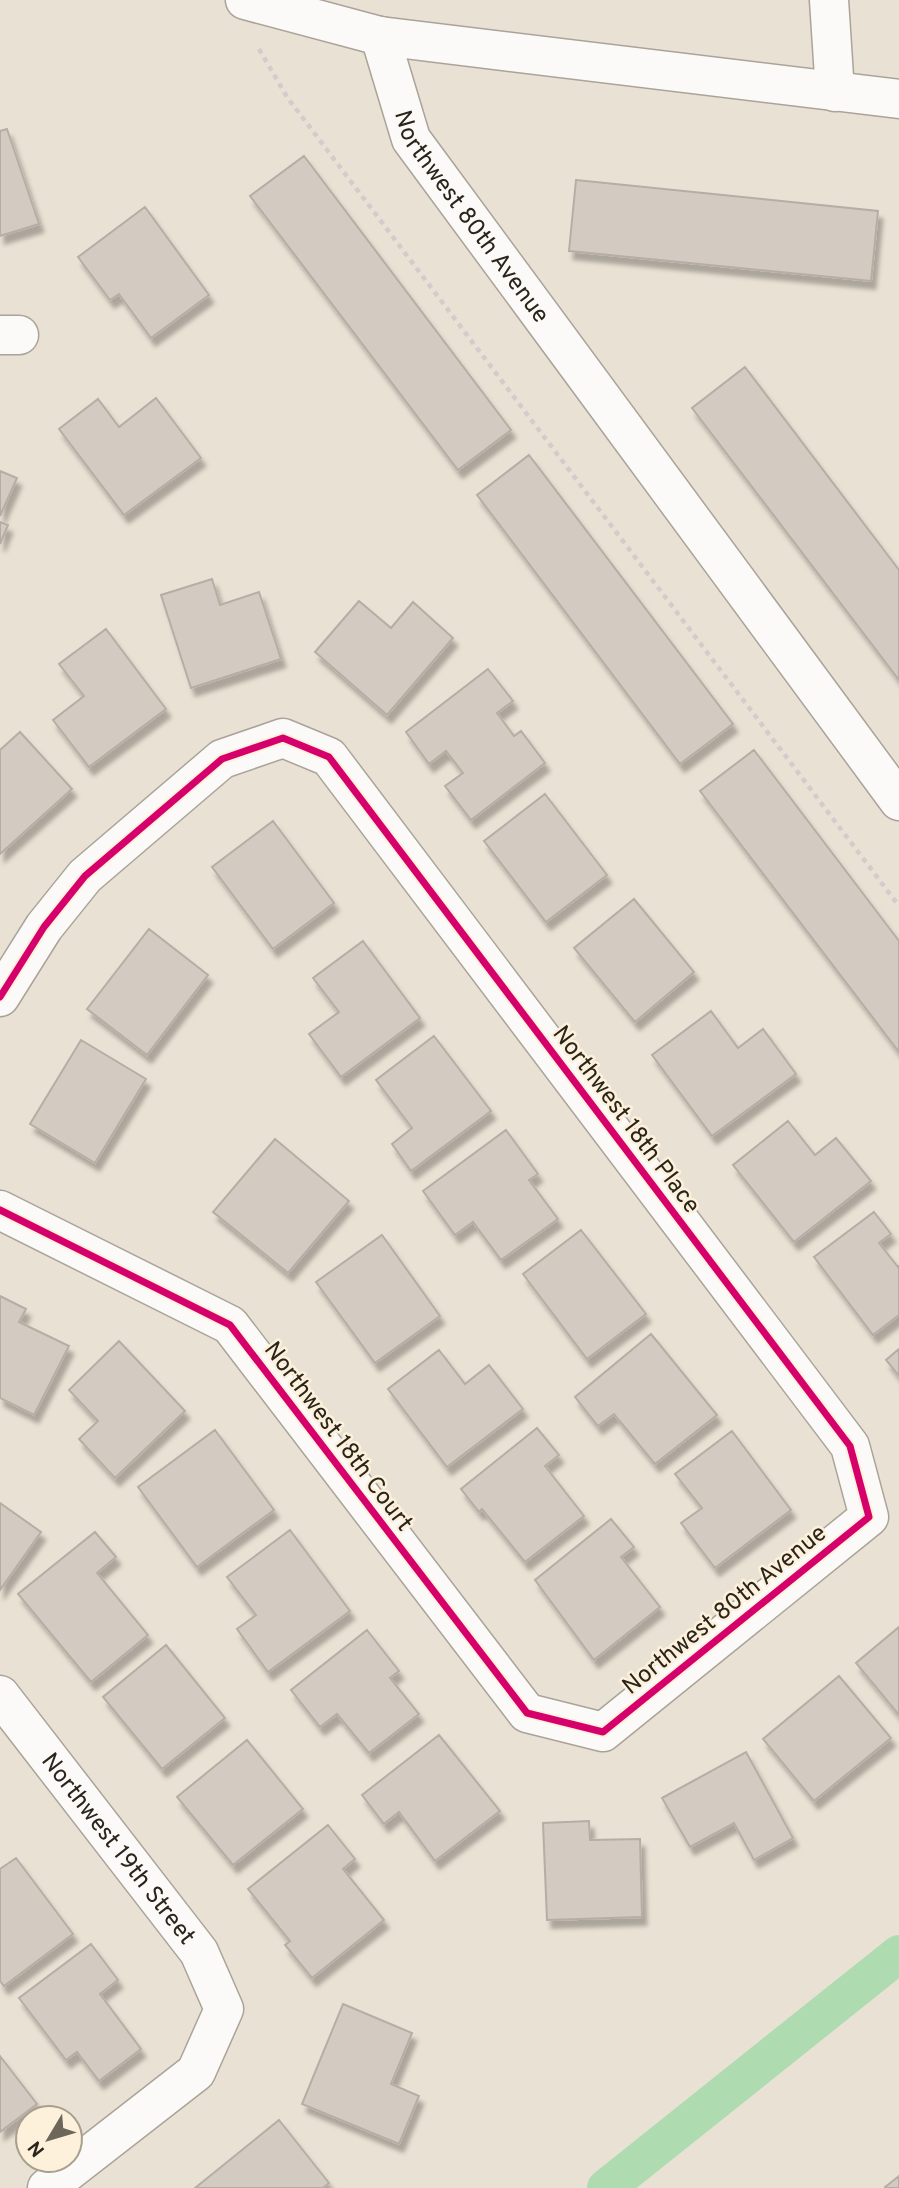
<svg xmlns="http://www.w3.org/2000/svg" width="899" height="2188" font-family="Overpass,sans-serif">
<style>
.lines{fill:none;stroke-linecap:round;stroke-linejoin:round}
.canal{stroke:#aedcb0;stroke-width:38}
.building{fill:#d3cac1;stroke:#b6aea5;stroke-width:2;filter:url(#shadow)}
.minor-casing{stroke:#aaa399;stroke-width:41}
.path{stroke:#d0cdca;stroke-width:4.5;stroke-dasharray:5 5;stroke-linecap:butt}
.minor{stroke:#fcfaf8;stroke-width:38}
.cycleway-casing{stroke:#fdf1dc;stroke-width:11}
.cycleway{stroke:#d6006c;stroke-width:7}
.labels{text-anchor:middle;stroke-width:5;stroke-linejoin:round;paint-order:stroke}
.street-label{font-size:24px;fill:#2a241a;stroke:#fdf1dc}
</style>
<defs>
<filter id="shadow"><feDropShadow dx="4.5" dy="8" stdDeviation="2" flood-color="#0004"/></filter>
</defs>
<rect width="100%" height="100%" fill="#e9e1d3"/>
<g class="lines">
<path class="canal" d="M606,2188L899,1954"/>
</g>
<path class="building" d="M7,129L39,224L0,236V131Z
M304,156L511,430L458,470L250,196Z
M576,180L878,211L871,281L569,251Z
M145,207L209,295L151,338L119,294L110,300L78,257Z
M745,367L899,570V680L692,408Z
M156,398L201,458L124,515L59,429L98,399L119,427Z
M529,455L733,724L680,764L477,495Z
M0,471L17,478L0,516Z
M0,522L8,525L0,544Z
M212,579L220,605L259,592L281,659L191,688L161,595Z
M359,601L391,628L413,602L453,638L387,715L315,652Z
M106,629L166,709L89,767L53,720L84,696L59,664Z
M488,669L513,701L497,713L514,736L521,731L545,763L471,820L445,786L463,773L446,751L429,764L406,732Z
M20,732L72,789L0,854V750Z
M754,750L899,941V1052L700,791Z
M545,794L607,875L546,922L484,841Z
M273,821L334,903L273,949L212,867Z
M634,899L694,972L635,1022L574,948Z
M149,929L208,975L147,1055L87,1009Z
M363,941L420,1018L341,1077L309,1034L339,1012L313,978Z
M711,1011L738,1048L763,1029L796,1074L712,1136L652,1055Z
M434,1036L491,1111L411,1171L392,1144L412,1128L376,1080Z
M81,1040L146,1079L95,1163L30,1124Z
M788,1121L815,1155L836,1138L871,1181L794,1242L733,1165Z
M506,1130L538,1174L529,1180L558,1219L501,1260L473,1222L455,1235L423,1191Z
M275,1139L349,1201L288,1273L213,1212Z
M874,1212L891,1234L879,1243L898,1267L899,1266V1315L873,1335L814,1257Z
M581,1230L646,1314L587,1359L523,1274Z
M382,1235L440,1316L375,1363L316,1282Z
M0,1296L26,1309L19,1322L69,1346L34,1415L0,1398Z
M651,1334L717,1415L655,1464L614,1414L598,1426L575,1397Z
M119,1341L185,1411L115,1478L79,1439L98,1421L69,1390Z
M899,1349V1376L886,1360Z
M439,1350L465,1384L489,1365L523,1409L447,1467L388,1389Z
M537,1428L559,1455L545,1466L584,1516L525,1562L482,1509L479,1512L461,1489Z
M215,1430L274,1510L197,1567L138,1487Z
M732,1431L791,1510L715,1568L681,1523L702,1508L675,1474Z
M0,1503L41,1532L0,1590Z
M611,1519L634,1547L621,1557L660,1607L594,1660L535,1580Z
M290,1530L350,1611L268,1672L237,1629L256,1615L227,1577Z
M95,1532L116,1557L97,1573L148,1635L91,1682L18,1594Z
M899,1627V1715L856,1663Z
M367,1630L399,1671L390,1678L419,1714L369,1753L337,1714L320,1727L291,1690Z
M166,1645L225,1718L162,1769L103,1697Z
M839,1676L891,1738L814,1801L763,1739Z
M439,1735L500,1811L435,1861L399,1812L384,1824L362,1795Z
M247,1740L303,1809L233,1865L177,1797Z
M746,1752L793,1838L754,1860L734,1823L690,1847L662,1798Z
M589,1821L590,1840L640,1839L642,1917L547,1920L543,1823Z
M328,1825L355,1859L343,1869L384,1920L312,1978L285,1945L290,1941L248,1889Z
M16,1858L73,1934L4,1986L0,1981V1869Z
M91,1944L118,1980L100,1994L141,2049L99,2081L77,2052L66,2060L19,1998Z
M343,2004L412,2033L391,2084L419,2096L399,2144L302,2104Z
M0,2056L37,2104L0,2132Z
M279,2120L329,2183L323,2188H195Z
M899,2176V2188H886L885,2187Z"/>
<g class="lines">
<defs>
<g id="minor">
<path d="M245,0L380,36L899,99"/>
<path d="M829,0L835,92"/>
<path id="s1" d="M380,36L411,139L899,801"/>
<path d="M0,335H19"/>
<path d="M0,997L44,927L85,876L222,759L283,738L329,757L850,1446L869,1517L603,1732L527,1713L230,1325L0,1210"/>
<path id="s2" d="M0,1695L199,1952L224,2009L196,2072L47,2188"/>
</g>
</defs>
<use href="#minor" class="minor-casing"/>
<path class="path" d="M259,49L287,97L899,906"/>
<use href="#minor" class="minor"/>
<defs>
<path id="cycleway" d="M0,997L44,927L85,876L222,759L283,738L329,757L850,1446L869,1517L603,1732L527,1713L230,1325L0,1210"/>
</defs>
<use href="#cycleway" class="cycleway-casing"/>
<use href="#cycleway" class="cycleway"/>
</g>
<g class="labels">
<g class="street-label">
<text dy="8" stroke="none"><textPath href="#s1" startOffset="205">Northwest 80th Avenue</textPath></text>
<text transform="translate(627 1119) rotate(53)" y="8">Northwest 18th Place</text>
<text transform="translate(339 1436) rotate(53)" y="8">Northwest 18th Court</text>
<text transform="translate(724 1609) rotate(-39)" y="8">Northwest 80th Avenue</text>
<text dy="8" stroke="none"><textPath href="#s2" startOffset="194">Northwest 19th Street</textPath></text>
</g>
</g>
<g transform="translate(49 2139) rotate(232)"><circle r="33" fill="#fdf1dc" stroke="#a99f8e" stroke-width="2"/>
<path d="M0-5L12 26L0 18L-12 26Z" fill="#6d665b"/>
<text y="-10" font-size="19" font-weight="bold" text-anchor="middle" fill="#2a241a">N</text>
</g>
</svg>
